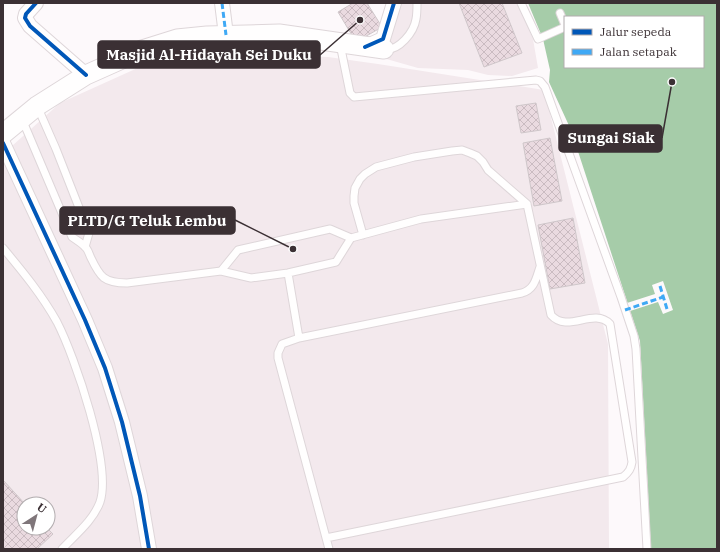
<svg xmlns="http://www.w3.org/2000/svg" width="720" height="552" font-family="'IBM Plex Serif',serif">
<style>
.built{fill:#f3e9ed;fill-rule:evenodd}
.water{fill:#a6cca9;fill-rule:evenodd}
.pier{fill:#fdf9fb}
.building{fill:url(#building-cross-hatch);stroke:#cfc7ca}
.lines{fill:none;stroke-linecap:round;stroke-linejoin:round}
.service-casing{stroke:#ded6d9;stroke-width:9}
.minor-casing{stroke:#ded6d9;stroke-width:16}
.secondary-casing{stroke:#ded6d9;stroke-width:21}
.service{stroke:#fffefe;stroke-width:7}
.minor{stroke:#fffefe;stroke-width:14}
.secondary{stroke:#fffefe;stroke-width:19}
.quiet{stroke:#3fa9f5;stroke-width:3;stroke-dasharray:6 3;stroke-linecap:butt}
.cycleway-casing{stroke:#fff;stroke-width:6}
.cycleway{stroke:#0057b8;stroke-width:4}
.leader{fill:none;stroke:#3b3034;stroke-width:1.5}
.callout-dot{fill:#3b3034;stroke:#fff;stroke-width:1.5}
.callout{fill:#3b3034;stroke:#3b3034;stroke-width:1.5}
.callout-label{font-size:15px;text-anchor:middle;font-weight:bold;fill:#fff}
</style>
<defs>
<pattern id="building-cross-hatch" width="8" height="8" patternUnits="userSpaceOnUse"><rect width="8" height="8" fill="#eadae0"/><path d="M0 0l8 8M0 8l8-8" fill="none" stroke="#cabbc1"/></pattern>
</defs>
<rect width="100%" height="100%" fill="#fdf9fb"/>
<path class="built" d="M396,3H518L533,39L538,68L512,76L488,75L468,70L418,68L383,58L388,32Z
M173,52L328,57L378,64L544,90L608,344L609,549H3V154L60,103ZM24,504H48V528H24Z"/>
<path class="water" d="M528,3H717V549H651L640,341L571,130L549,82L550,70L543,39ZM565,17H703V67H565Z"/>
<path class="pier" d="M663,281L673,310L663,314L658,302L630,311L627,303L655,294L652,285Z"/>
<path class="building" d="M353,3H367L382,27L356,42L338,12Z
M459,3H502L522,53L484,67Z
M536,103L541,130L521,133L516,106Z
M550,138L562,201L534,206L523,143Z
M573,218L585,283L550,289L538,225Z
M3,480L25,504H24V528H47L53,534L37,549H3Z"/>
<g class="lines">
<defs>
<path id="service" d="M521,3L538,39L565,27
M560,13L565,25
M340,44L350,93L354,97L536,80L540,81L545,87L621,297L634,336L636,349L647,549
M385,49C399,51 414,32 416,19C417,14 417,8 417,3
M38,108L56,149L89,233L85,247
M22,119L72,237C76,240 82,243 85,247C88,249 89,254 91,258C100,277 104,283 127,283L221,271L251,278L288,273L336,262L351,238
M363,235L354,203V196L355,188L360,179L365,174L376,167L414,157L452,151L462,150L470,153L477,156L483,162L488,170L527,204
M3,248C23,272 42,295 57,322C75,357 112,465 100,502C93,521 75,535 62,549
M221,271L238,250L330,229L351,238L421,219L527,204L551,315C568,334 593,307 610,324L632,462C631,469 629,472 623,477L326,538
M288,273L299,338L522,293C535,289 536,278 540,267
M299,338L282,344L278,353V358L329,549"/>
<path id="minor" d="M36,3L26,14L25,18L30,26L86,75
M222,3L226,35
M365,47L383,39L394,3
M3,143L85,320L105,368L122,422L140,496L149,549"/>
<path id="secondary" d="M3,134L37,106L86,75L142,50L177,39L207,36L279,34L384,49"/>
</defs>
<use href="#service" class="service-casing"/>
<use href="#minor" class="minor-casing"/>
<use href="#secondary" class="secondary-casing"/>
<use href="#service" class="service"/>
<use href="#minor" class="minor"/>
<use href="#secondary" class="secondary"/>
<path class="quiet" d="M222,3L226,35
M660,286L667,309
M625,310L663,297"/>
<defs>
<path id="cycleway" d="M36,3L26,14L25,18L30,26L86,75
M365,47L383,39L394,3
M3,143L85,320L105,368L122,422L140,496L149,549"/>
</defs>
<use href="#cycleway" class="cycleway-casing"/>
<use href="#cycleway" class="cycleway"/>
</g>
<path class="leader" d="M360 20L320 55M672 82L662 138M293 249L235 220"/>
<g class="callout-dot">
<circle cx="360" cy="20" r="4"/>
<circle cx="672" cy="82" r="4"/>
<circle cx="293" cy="249" r="4"/>
</g>
<g class="callout">
<rect x="98" y="41" width="222" height="27" rx="4"/>
<rect x="559" y="125" width="103" height="27" rx="4"/>
<rect x="60" y="207" width="175" height="27" rx="4"/>
</g>
<g class="callout-label">
<text x="209" y="60">Masjid Al-Hidayah Sei Duku</text>
<text x="611" y="143">Sungai Siak</text>
<text x="147" y="226">PLTD/G Teluk Lembu</text>
</g>
<rect width="720" height="552" fill="none" stroke="#3b3034" stroke-width="8"/>
<rect x="564" y="16" width="140" height="52" fill="#ffffff" stroke="#b1acae"/>
<rect x="572" y="29" width="20" height="6" fill="#0057b8" stroke="#b1acae"/>
<text x="600" y="36" font-size="12" fill="#3b3034">Jalur sepeda</text>
<rect x="572" y="49" width="20" height="6" fill="#3fa9f5" stroke="#b1acae"/>
<text x="600" y="56" font-size="12" fill="#3b3034">Jalan setapak</text>
<g transform="translate(36 516) rotate(36)"><circle r="19" fill="#ffffff" stroke="#b1acae"/>
<path d="M0-3L7 15L0 10L-7 15Z" fill="#7f767a"/>
<text y="-6" font-size="11" font-weight="bold" text-anchor="middle" fill="#3b3034">U</text>
</g>
</svg>
